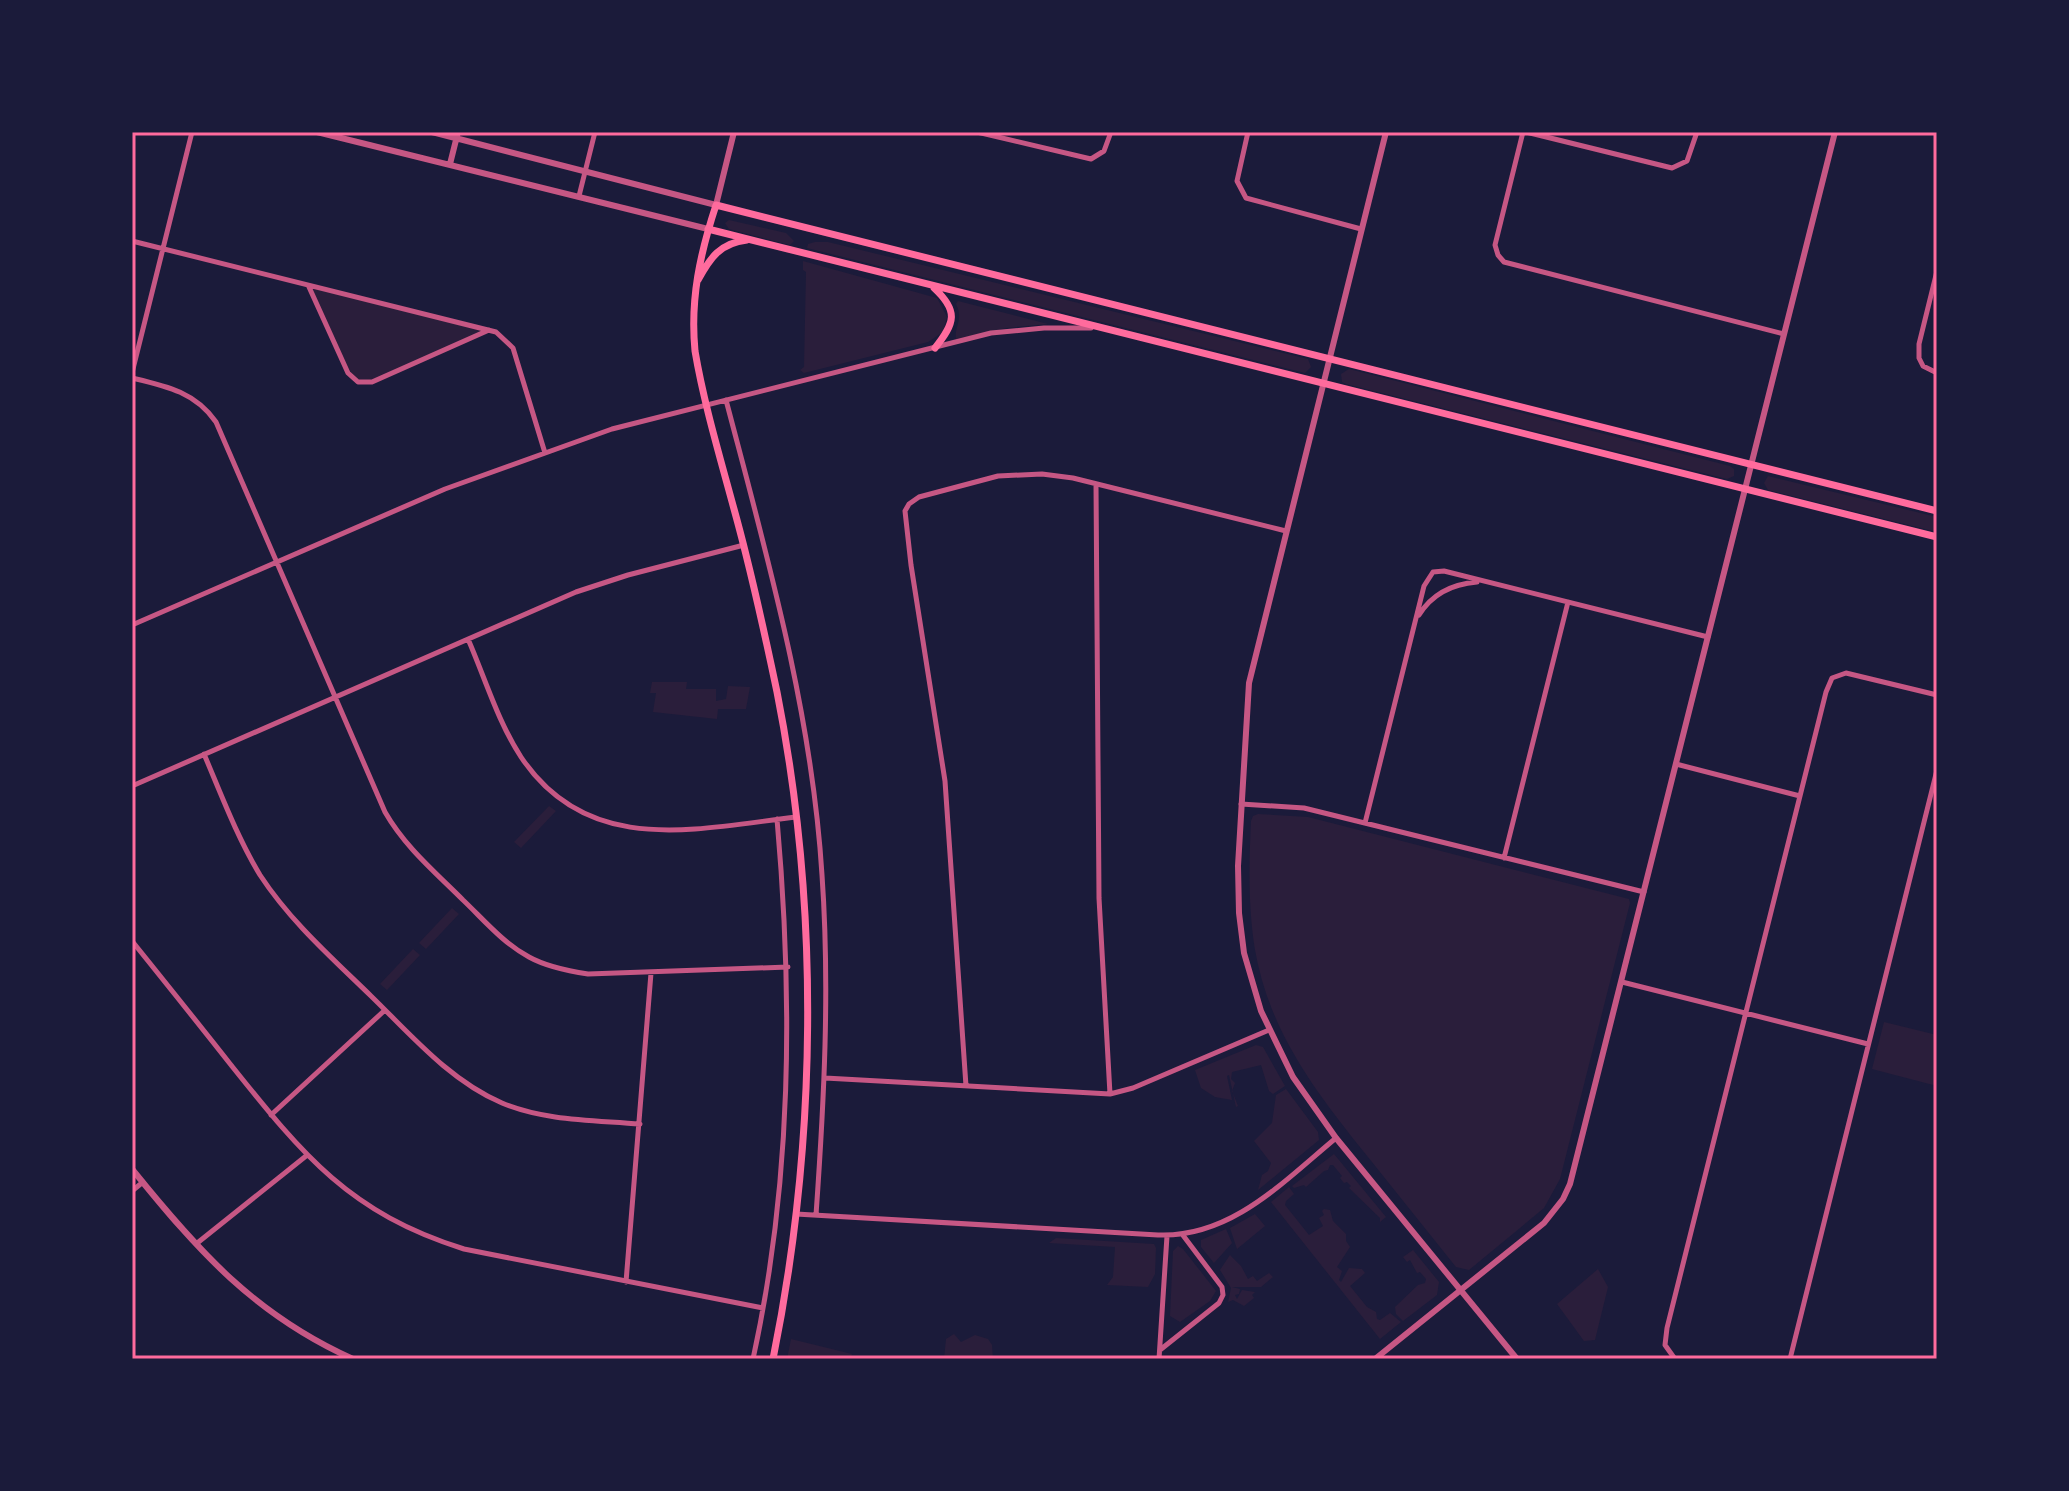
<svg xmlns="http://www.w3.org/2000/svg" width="2069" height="1491" font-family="Raleway,sans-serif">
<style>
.green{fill:#2a1e3b}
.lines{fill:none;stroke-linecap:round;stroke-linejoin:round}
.minor{stroke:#c65784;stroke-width:5}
.tertiary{stroke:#c65784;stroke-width:6}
.secondary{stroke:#ff6b9d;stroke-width:7}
.neatline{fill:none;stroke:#ff6b9d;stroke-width:3}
</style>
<rect width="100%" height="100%" fill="#1b1b3a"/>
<path class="green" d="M729,220L786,233L794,241L790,245L729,229L725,223Z
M815,242H828L1308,359L1311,367L1305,373L807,248L808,244Z
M803,261L937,298L947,317L943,332L928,342L804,373L800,370L804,367L806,272L803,270Z
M309,286L489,330L372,382L354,379Z
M958,301L1048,324L1007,328L956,339C954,326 964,320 956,304Z
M1349,369L1730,466L1734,469V476L1727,479L1346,384L1342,382L1341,374Z
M1768,476L1937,517V532L1768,490L1764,483Z
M652,682H687L686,689H716V701L726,699L728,686L750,687L746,709H718L717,719L653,712L656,693H650Z
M549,806L556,811L521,848L514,842Z
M1258,814L1308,817L1629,899L1630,903L1560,1179L1544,1208L1469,1270L1456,1267C1428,1232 1400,1197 1372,1162C1319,1096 1270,1035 1255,950C1248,906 1249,864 1251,821L1253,816Z
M452,908L459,914L426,949L419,943Z
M413,949L420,955L387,990L380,984Z
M1884,1022L1937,1035V1086L1872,1069Z
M1256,1045L1263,1047L1285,1086L1273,1094L1269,1091L1261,1065L1232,1072L1231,1079L1235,1083L1232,1091L1238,1106L1236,1107L1229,1075L1227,1076L1232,1100L1215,1097L1201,1088L1195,1070Z
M1286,1089L1318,1132L1319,1140L1258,1190L1262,1175L1268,1171L1271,1163L1254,1141L1272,1123L1276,1095Z
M1334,1154L1386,1217L1380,1222V1218L1349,1188L1351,1186L1347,1182L1344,1183L1340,1178L1342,1176L1333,1165H1330L1328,1170L1324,1171L1306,1187L1304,1185L1294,1188L1292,1186Z
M1289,1187L1294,1194L1286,1201L1285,1205L1309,1235L1323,1226L1319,1218L1324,1215L1322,1211L1324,1209L1330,1210L1333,1221L1346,1234V1241L1350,1247L1337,1267L1342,1271L1339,1280L1341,1282L1349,1268L1362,1269L1365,1273L1350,1286L1367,1307L1376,1312L1377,1319L1380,1320L1390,1313L1401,1322L1380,1339L1271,1202Z
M1255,1214L1265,1226L1237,1249L1230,1228Z
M1226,1229L1232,1243L1214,1263L1201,1247V1240Z
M1056,1238L1154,1244L1156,1248L1155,1274L1148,1287L1107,1285L1113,1277L1115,1247L1049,1243Z
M1178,1246L1183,1249L1216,1291L1210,1301L1180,1322L1170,1316L1173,1251Z
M1413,1250L1439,1282L1437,1295L1403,1321L1396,1314L1395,1307L1418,1285L1425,1283L1426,1279L1420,1272L1417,1273L1410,1260L1407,1262L1403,1257Z
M1230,1255L1241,1266L1248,1279L1253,1276L1257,1281L1269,1273L1273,1277L1261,1287H1232L1240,1289L1239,1294L1235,1295L1237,1299L1242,1290L1255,1292L1252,1295L1254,1298L1244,1306L1233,1300L1228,1302L1231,1288L1220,1270Z
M1598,1269L1608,1287L1595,1340L1584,1341L1557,1304Z
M954,1334L961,1342L975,1335L988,1339L992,1345L993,1359H944L946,1339Z
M791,1339L852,1354L850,1359H787Z"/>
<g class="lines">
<path class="minor" d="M977,132L1091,159L1104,151L1111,132
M1248,132L1237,181L1246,198L1361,229
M1523,132L1495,245L1498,255L1504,262L1784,334
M1526,132L1672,168L1687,161L1697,132
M579,196L595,132
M132,241L496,332L513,348L545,453
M1937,271L1919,344V358L1923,366L1937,373
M309,287L348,373L358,382H372L489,330
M132,373L192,132
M132,378C166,386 195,392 216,422L385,812C405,847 435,872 463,900C484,920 503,943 529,957C547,967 568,971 588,974L788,967
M726,400C767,556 812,713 822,875C830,989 824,1102 816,1215
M1096,484L1099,898L1110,1094
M1419,615C1432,594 1452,584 1477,582
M132,625L445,489L612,429L991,333L1044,328H1091
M468,639C485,678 498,722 521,757C588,857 695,829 796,817
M204,754C221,794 237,837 260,875C290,921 332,958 371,996C410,1034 450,1081 502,1103C545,1121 594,1120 640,1124
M1676,764L1800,796
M132,786L576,592L628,575L744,545
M1241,804L1304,808L1644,892
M1365,823L1424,586L1433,572L1444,571L1708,637
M1504,858L1568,602
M132,941C165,982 198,1023 231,1065C303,1155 349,1213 464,1249L763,1308
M1622,982L1868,1044
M825,1078L1110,1094L1133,1088L1269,1030
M966,1086L945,781L911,565L905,511L909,504L919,497L998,476L1042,474L1073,478L1286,531
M271,1115L385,1010
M132,1191L143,1182
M796,1214L1158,1235C1231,1238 1284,1181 1336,1138
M196,1244L306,1156
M626,1282L651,973
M1160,1350L1219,1303L1223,1295L1222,1287L1182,1234
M753,1359C792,1181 793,1000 777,819
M1159,1359L1167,1236
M1675,1359L1665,1345L1667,1328L1826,692L1832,678L1846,673L1937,695
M1790,1359L1937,770"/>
<path class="tertiary" d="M317,132L708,229
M432,132L716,205L734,132
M1386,132L1249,683L1238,866L1239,913L1244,953L1261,1011L1293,1077L1336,1138L1517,1359
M450,164L458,132
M132,1169C198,1251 255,1315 353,1359
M1375,1359L1544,1223L1563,1199L1570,1184L1835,132"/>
<path class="secondary" d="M708,229L1937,537
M698,280C710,258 720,243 747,240
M934,288C959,311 955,323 935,348
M773,1359C817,1142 820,909 777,692C764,630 751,570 734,509C720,457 704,404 695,351C690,299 700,254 716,205L1937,511"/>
</g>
<rect width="2069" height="1491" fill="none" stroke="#1b1b3a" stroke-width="268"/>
<rect x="134" y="134" width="1801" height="1223" class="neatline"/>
</svg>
